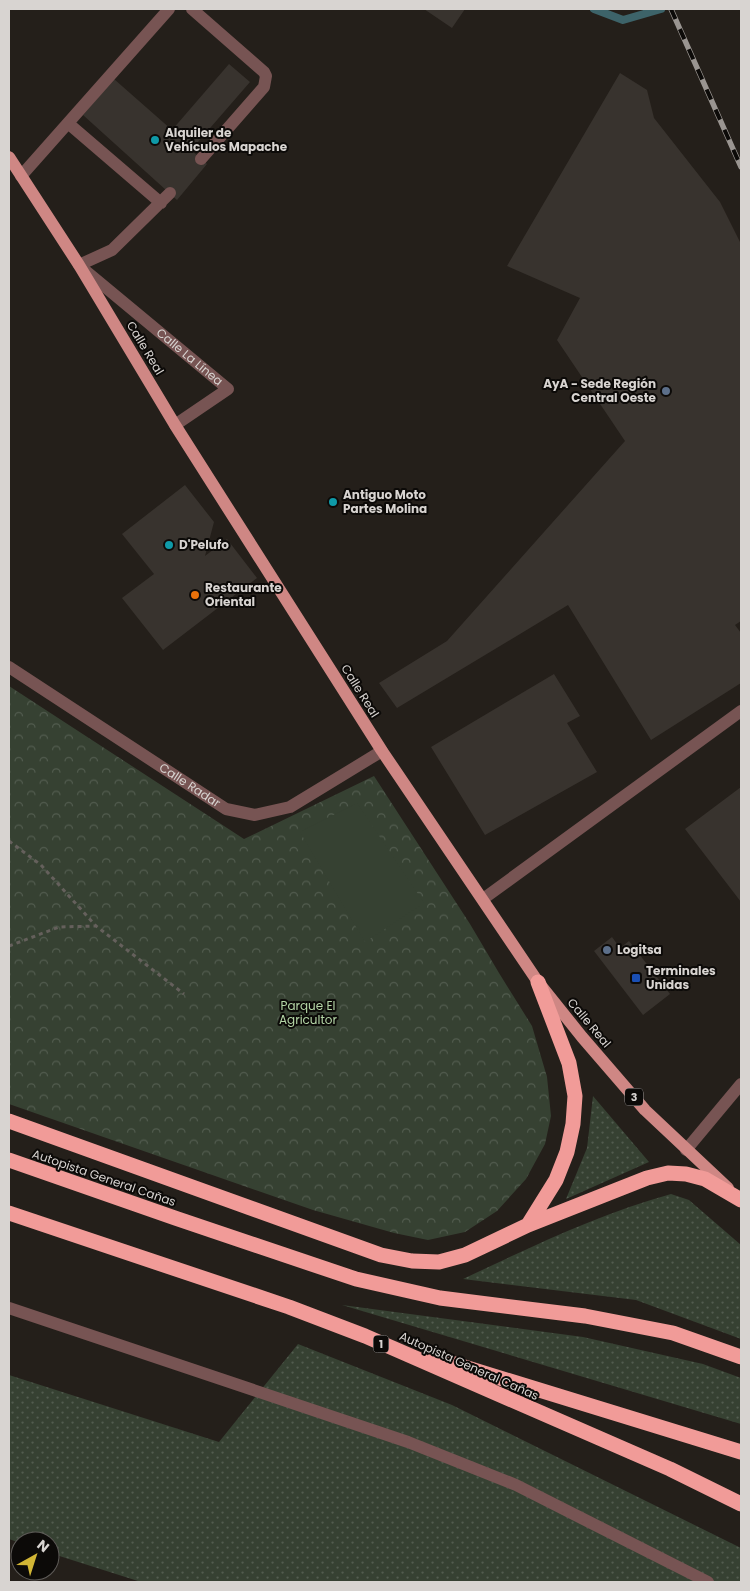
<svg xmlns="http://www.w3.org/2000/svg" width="750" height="1591" font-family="Poppins,sans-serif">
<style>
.grass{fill:url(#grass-dots)}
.park{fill:url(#park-crowns)}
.garden{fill:#364132}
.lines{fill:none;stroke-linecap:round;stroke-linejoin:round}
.stream{stroke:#3d6369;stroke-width:8}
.building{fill:#38332e}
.path{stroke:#65605c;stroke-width:3;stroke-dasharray:4 4;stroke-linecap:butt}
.lane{stroke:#775453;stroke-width:12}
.street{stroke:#775453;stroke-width:12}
.primary{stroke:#cf8784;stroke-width:12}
.highway{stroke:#f19b98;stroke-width:15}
.rail-casing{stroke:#9a9591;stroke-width:5.5}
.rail{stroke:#0c0a08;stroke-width:4;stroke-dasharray:11;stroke-linecap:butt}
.culture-dot{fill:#0f9aa8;stroke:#0c0a08;stroke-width:2}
.service-dot{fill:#5c6f8a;stroke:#0c0a08;stroke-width:2}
.food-dot{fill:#e8710a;stroke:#0c0a08;stroke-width:2}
.transit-dot{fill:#1a4fb4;stroke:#0c0a08;stroke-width:2}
.labels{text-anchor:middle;stroke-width:4;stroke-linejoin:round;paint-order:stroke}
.shield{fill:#0c0a08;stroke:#9b9795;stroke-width:1}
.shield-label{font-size:11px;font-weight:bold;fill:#d8d4d1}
.poi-label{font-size:12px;font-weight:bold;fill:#d8d4d1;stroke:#0c0a08;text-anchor:start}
.street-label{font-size:12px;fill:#d8d4d1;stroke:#0c0a08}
.park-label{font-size:12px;fill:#b4d5a6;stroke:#0c0a08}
</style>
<defs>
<pattern id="grass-dots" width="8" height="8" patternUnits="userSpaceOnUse" patternTransform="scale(1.25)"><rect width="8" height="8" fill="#364132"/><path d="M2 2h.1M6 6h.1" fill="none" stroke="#525c4f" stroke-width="1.8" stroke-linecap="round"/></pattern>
<pattern id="park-crowns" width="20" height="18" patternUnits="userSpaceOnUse" patternTransform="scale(1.25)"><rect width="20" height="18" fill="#364132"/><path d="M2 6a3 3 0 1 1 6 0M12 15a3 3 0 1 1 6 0" fill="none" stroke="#525c4f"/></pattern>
</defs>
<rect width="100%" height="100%" fill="#241f1a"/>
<path class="grass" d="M593,1096L649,1162L566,1199L587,1148Z
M671,1194L689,1200L741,1245V1339L636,1300L463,1279C531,1247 599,1214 671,1194Z
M342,1305L583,1337L703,1364L741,1378V1424Z
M298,1344L452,1405L741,1548V1582H141L50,1553V1541H20V1543L9,1539V1375L219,1442Z"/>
<path class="park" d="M9,686L244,839L374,776L470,924L499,973L532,1026L547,1077L551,1116L545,1144L526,1179L497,1211L465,1232L428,1240L394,1233L313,1210L9,1104Z"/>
<path class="garden" d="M357,803L424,903L365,942L300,832Z"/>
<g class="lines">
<path class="stream" d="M594,9L623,20L661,9"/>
</g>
<path class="building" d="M424,9H465L452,28Z
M229,64L250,82L191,150L207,164L177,200L83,115L114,79L172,130Z
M620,73L647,90L654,118L720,202L741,244V621L735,625L741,633V683L651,740L568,605L397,708L379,683L447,641L625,441L557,340L580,298L507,266Z
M185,485L214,522L205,556L227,539L257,578L163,650L122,598L154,574L122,534Z
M554,674L580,716L567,723L597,772L485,835L431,747Z
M741,787V902L685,829Z
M612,937L620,948L629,941L670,994L643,1015L594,951Z"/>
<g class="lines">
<path class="path" d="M9,841L41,865L96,926L184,994
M9,946L59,927L96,926"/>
<path class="lane" d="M192,9L264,72L266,76L264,87L201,159
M69,124L161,203
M21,176L169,9
M79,265L112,250L170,193
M483,899L741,711
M686,1150L741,1084
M9,1308L408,1442L516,1485L708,1582"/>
<g class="street">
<path id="s1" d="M81,267L228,389L175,425"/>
<path id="s2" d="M9,667L226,809L255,815L290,807L382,751"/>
</g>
<path class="primary" d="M9,157L79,265L175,425L382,751L538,982L582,1037L645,1110L728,1188"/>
<path class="highway" d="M9,1121L381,1255L412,1261L439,1262L465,1255L528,1225L647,1178L668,1173L686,1174L705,1179L741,1200
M9,1160L175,1218L356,1279L440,1298L585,1316L673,1333L741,1357
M9,1213L289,1307L365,1336L670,1469L741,1504
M528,1225L556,1180L567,1152L573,1124L575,1096L569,1063L538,982
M435,1358L741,1452"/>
<defs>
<path id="rail" d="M671,9L741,167"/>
</defs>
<use href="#rail" class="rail-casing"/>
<use href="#rail" class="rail"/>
</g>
<g class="culture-dot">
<circle cx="155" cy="140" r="5"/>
<circle cx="333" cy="502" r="5"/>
<circle cx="169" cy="545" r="5"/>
</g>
<g class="service-dot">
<circle cx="666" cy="391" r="5"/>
<circle cx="607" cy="950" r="5"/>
</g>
<circle class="food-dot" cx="195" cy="595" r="5"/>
<rect class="transit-dot" x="631" y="973" width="10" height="10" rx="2.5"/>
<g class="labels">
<g class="shield">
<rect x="625" y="1088.5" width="18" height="17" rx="4"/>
<rect x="373.5" y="1335.5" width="15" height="17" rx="4"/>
</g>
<g class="shield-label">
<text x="634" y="1101">3</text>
<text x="381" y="1348">1</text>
</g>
<g class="poi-label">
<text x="165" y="137">Alquiler de<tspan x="165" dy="14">Vehículos Mapache</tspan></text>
<text x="656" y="388" text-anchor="end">AyA - Sede Región<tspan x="656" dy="14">Central Oeste</tspan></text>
<text x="343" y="499">Antiguo Moto<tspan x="343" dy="14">Partes Molina</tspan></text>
<text x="179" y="549">D'Pelufo</text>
<text x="205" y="592">Restaurante<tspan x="205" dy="14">Oriental</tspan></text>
<text x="617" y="954">Logitsa</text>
<text x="646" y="975">Terminales<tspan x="646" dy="14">Unidas</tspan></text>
</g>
<g class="street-label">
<text transform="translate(145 348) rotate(59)" y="4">Calle Real</text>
<text dy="4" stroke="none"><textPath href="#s1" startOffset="141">Calle La Línea</textPath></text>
<text transform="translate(360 691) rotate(58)" y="4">Calle Real</text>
<text dy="4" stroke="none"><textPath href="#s2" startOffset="216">Calle Radar</textPath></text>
<text transform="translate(589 1023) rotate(50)" y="4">Calle Real</text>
<text transform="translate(104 1178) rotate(19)" y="4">Autopista General Cañas</text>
<text transform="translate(469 1366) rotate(24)" y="4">Autopista General Cañas</text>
</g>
<g class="park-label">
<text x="308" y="1010">Parque El<tspan x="308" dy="14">Agricultor</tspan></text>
</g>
</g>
<rect width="750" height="1591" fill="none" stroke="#d8d4d1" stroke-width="20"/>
<g transform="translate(35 1556) rotate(39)"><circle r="24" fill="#0c0a08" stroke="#5e5b58"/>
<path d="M0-4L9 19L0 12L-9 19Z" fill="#d2b635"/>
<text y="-8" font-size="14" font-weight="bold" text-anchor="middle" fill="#d8d4d1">N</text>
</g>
</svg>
